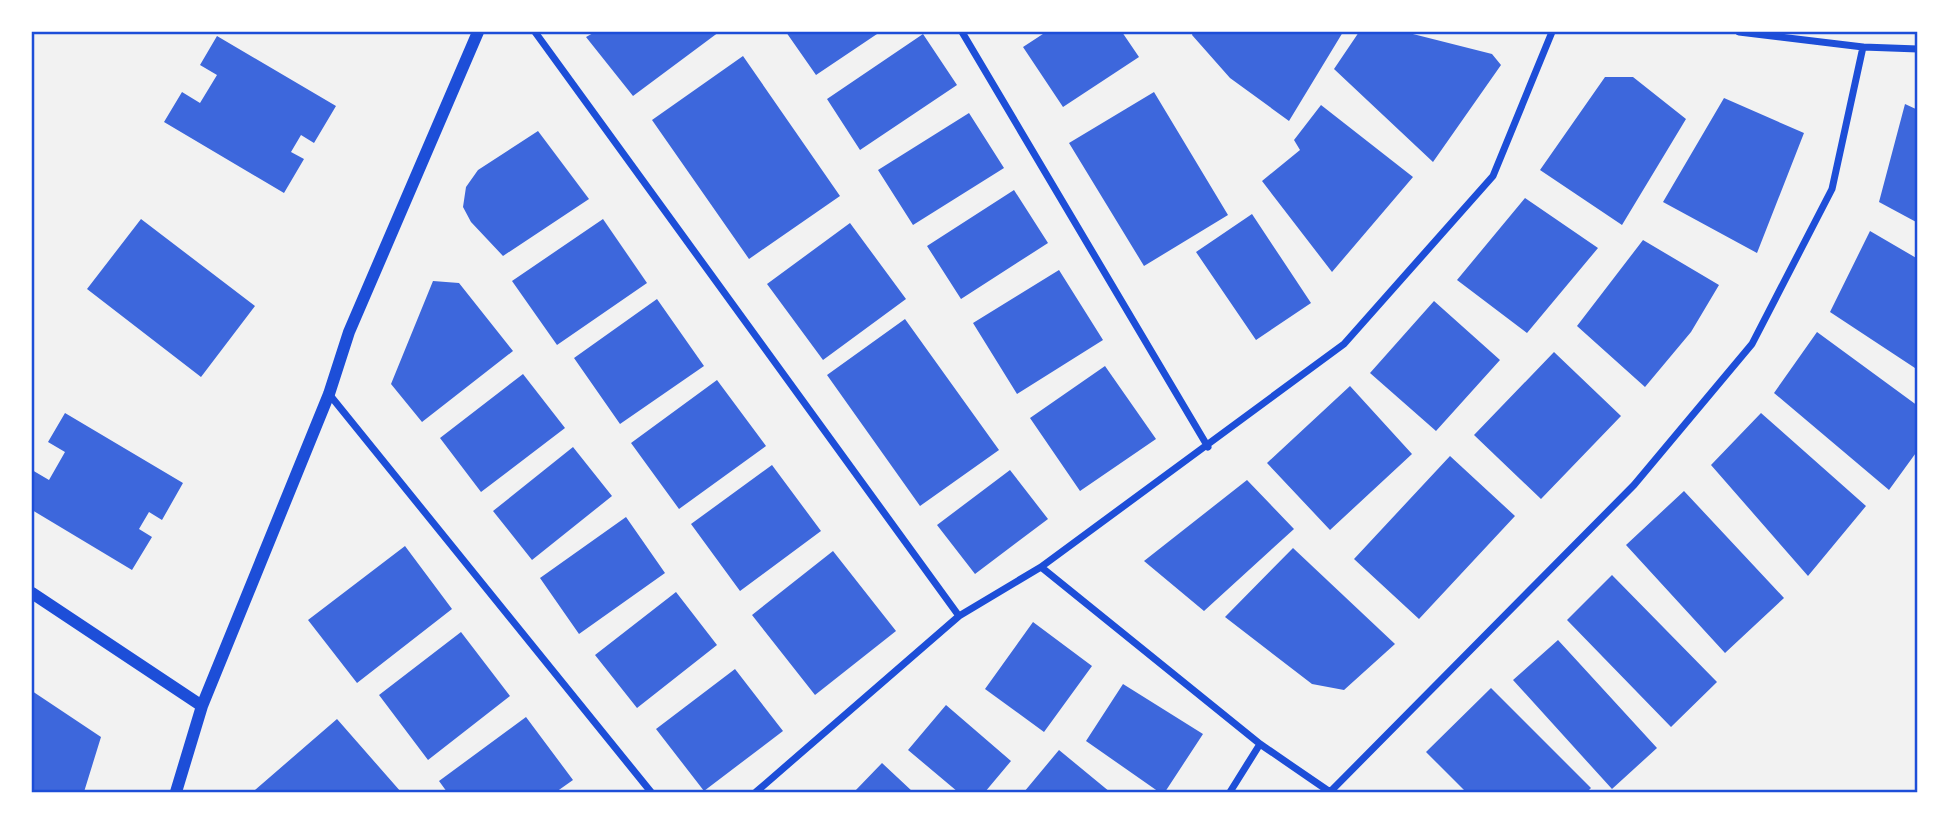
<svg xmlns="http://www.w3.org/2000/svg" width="1949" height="824" font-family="Karla,sans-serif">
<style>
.building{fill:#3d67dc}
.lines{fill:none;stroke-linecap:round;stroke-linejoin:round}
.minor{stroke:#1d4ed8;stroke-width:7}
.tertiary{stroke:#1d4ed8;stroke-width:12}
.neatline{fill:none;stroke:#1d4ed8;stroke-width:2.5}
</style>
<rect width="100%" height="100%" fill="#f2f2f2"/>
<path class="building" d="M595,32H719L633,96L586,37Z
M786,32H880L816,75Z
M1046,32H1122L1139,57L1063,107L1023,47Z
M1193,32H1343L1289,121L1230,78L1192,35Z
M1359,32H1405L1492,54L1501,65L1433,162L1334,69Z
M923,34L957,85L860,150L827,99Z
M217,36L336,106L314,143L301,135L291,152L304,159L284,193L164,122L182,92L200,103L217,75L200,65Z
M743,56L840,196L749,259L652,120Z
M1605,77H1633L1686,119L1622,225L1540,170Z
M1154,92L1228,215L1144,266L1069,143Z
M1724,98L1804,133L1757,253L1663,202Z
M1905,104L1918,110V223L1879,202Z
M1321,105L1413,177L1332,272L1262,181L1300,150L1294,140Z
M969,113L1004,168L913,225L878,170Z
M538,131L589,199L503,256L471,222L463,207L466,187L478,170Z
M1014,190L1048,243L961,299L927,246Z
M1525,198L1598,248L1527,333L1457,280Z
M1252,214L1311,303L1256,340L1196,252Z
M141,219L255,306L201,377L87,289Z
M603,219L647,283L557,345L512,281Z
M850,223L906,299L823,360L767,284Z
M1870,231L1918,259V370L1830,312Z
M1643,240L1719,285L1691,332L1645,387L1577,326Z
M1059,270L1103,340L1017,394L973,323Z
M433,281L459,283L513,351L422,422L391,384Z
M657,299L704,366L620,424L574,358Z
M1434,301L1500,360L1436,431L1370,373Z
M905,319L999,450L920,506L827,375Z
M1817,332L1918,406V450L1889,490L1774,393Z
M1554,352L1621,416L1541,499L1474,435Z
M1105,366L1156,439L1080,491L1030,418Z
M523,374L565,428L481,492L440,438Z
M717,380L766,446L679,509L631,443Z
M1350,386L1412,454L1330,530L1267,463Z
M65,413L183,483L162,520L149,512L139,529L152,537L132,570L32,510V470L49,480L65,452L48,442Z
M1761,413L1866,506L1808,576L1711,465Z
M573,447L612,496L532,560L493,511Z
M1450,456L1515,516L1419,619L1354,559Z
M772,465L821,531L740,591L691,524Z
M1010,470L1048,519L975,574L937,525Z
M1247,480L1294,529L1204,611L1144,561Z
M1684,491L1784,598L1725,653L1626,545Z
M626,517L665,573L579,634L540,578Z
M405,546L452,609L357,683L308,620Z
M1293,548L1395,644L1344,690L1312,684L1225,617Z
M833,551L896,631L815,695L752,615Z
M1612,575L1717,682L1671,727L1567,620Z
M676,592L717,645L637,708L595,655Z
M1033,622L1092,666L1044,732L985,689Z
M461,632L510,696L428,760L379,695Z
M1558,640L1657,748L1612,789L1513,680Z
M735,669L783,731L704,791L656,729Z
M1123,684L1203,734L1165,792H1159L1086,741Z
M1491,688L1591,788L1587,792H1466L1426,752Z
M32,691L101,737L84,792H32Z
M946,705L1011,761L985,792H958L908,750Z
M526,717L573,780L556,792H447L439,781Z
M337,719L401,792H257L255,790Z
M1059,750L1110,792H1024Z
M882,763L913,792H854Z"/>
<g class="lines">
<path class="minor" d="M535,32L959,616
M962,32L1208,447
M1739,32L1863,47L1918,49
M329,394L651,792
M1041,567L1260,744L1330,792
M756,792L959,616L1041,567L1344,344L1493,176L1552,32
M1230,792L1260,744
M1330,792L1634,485L1752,344L1832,189L1863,47"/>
<path class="tertiary" d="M32,593L202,706
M176,792L202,706L329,394L349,332L478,32"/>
</g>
<rect width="1949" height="824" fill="none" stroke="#ffffff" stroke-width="66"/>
<rect x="33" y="33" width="1883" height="758" class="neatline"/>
</svg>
